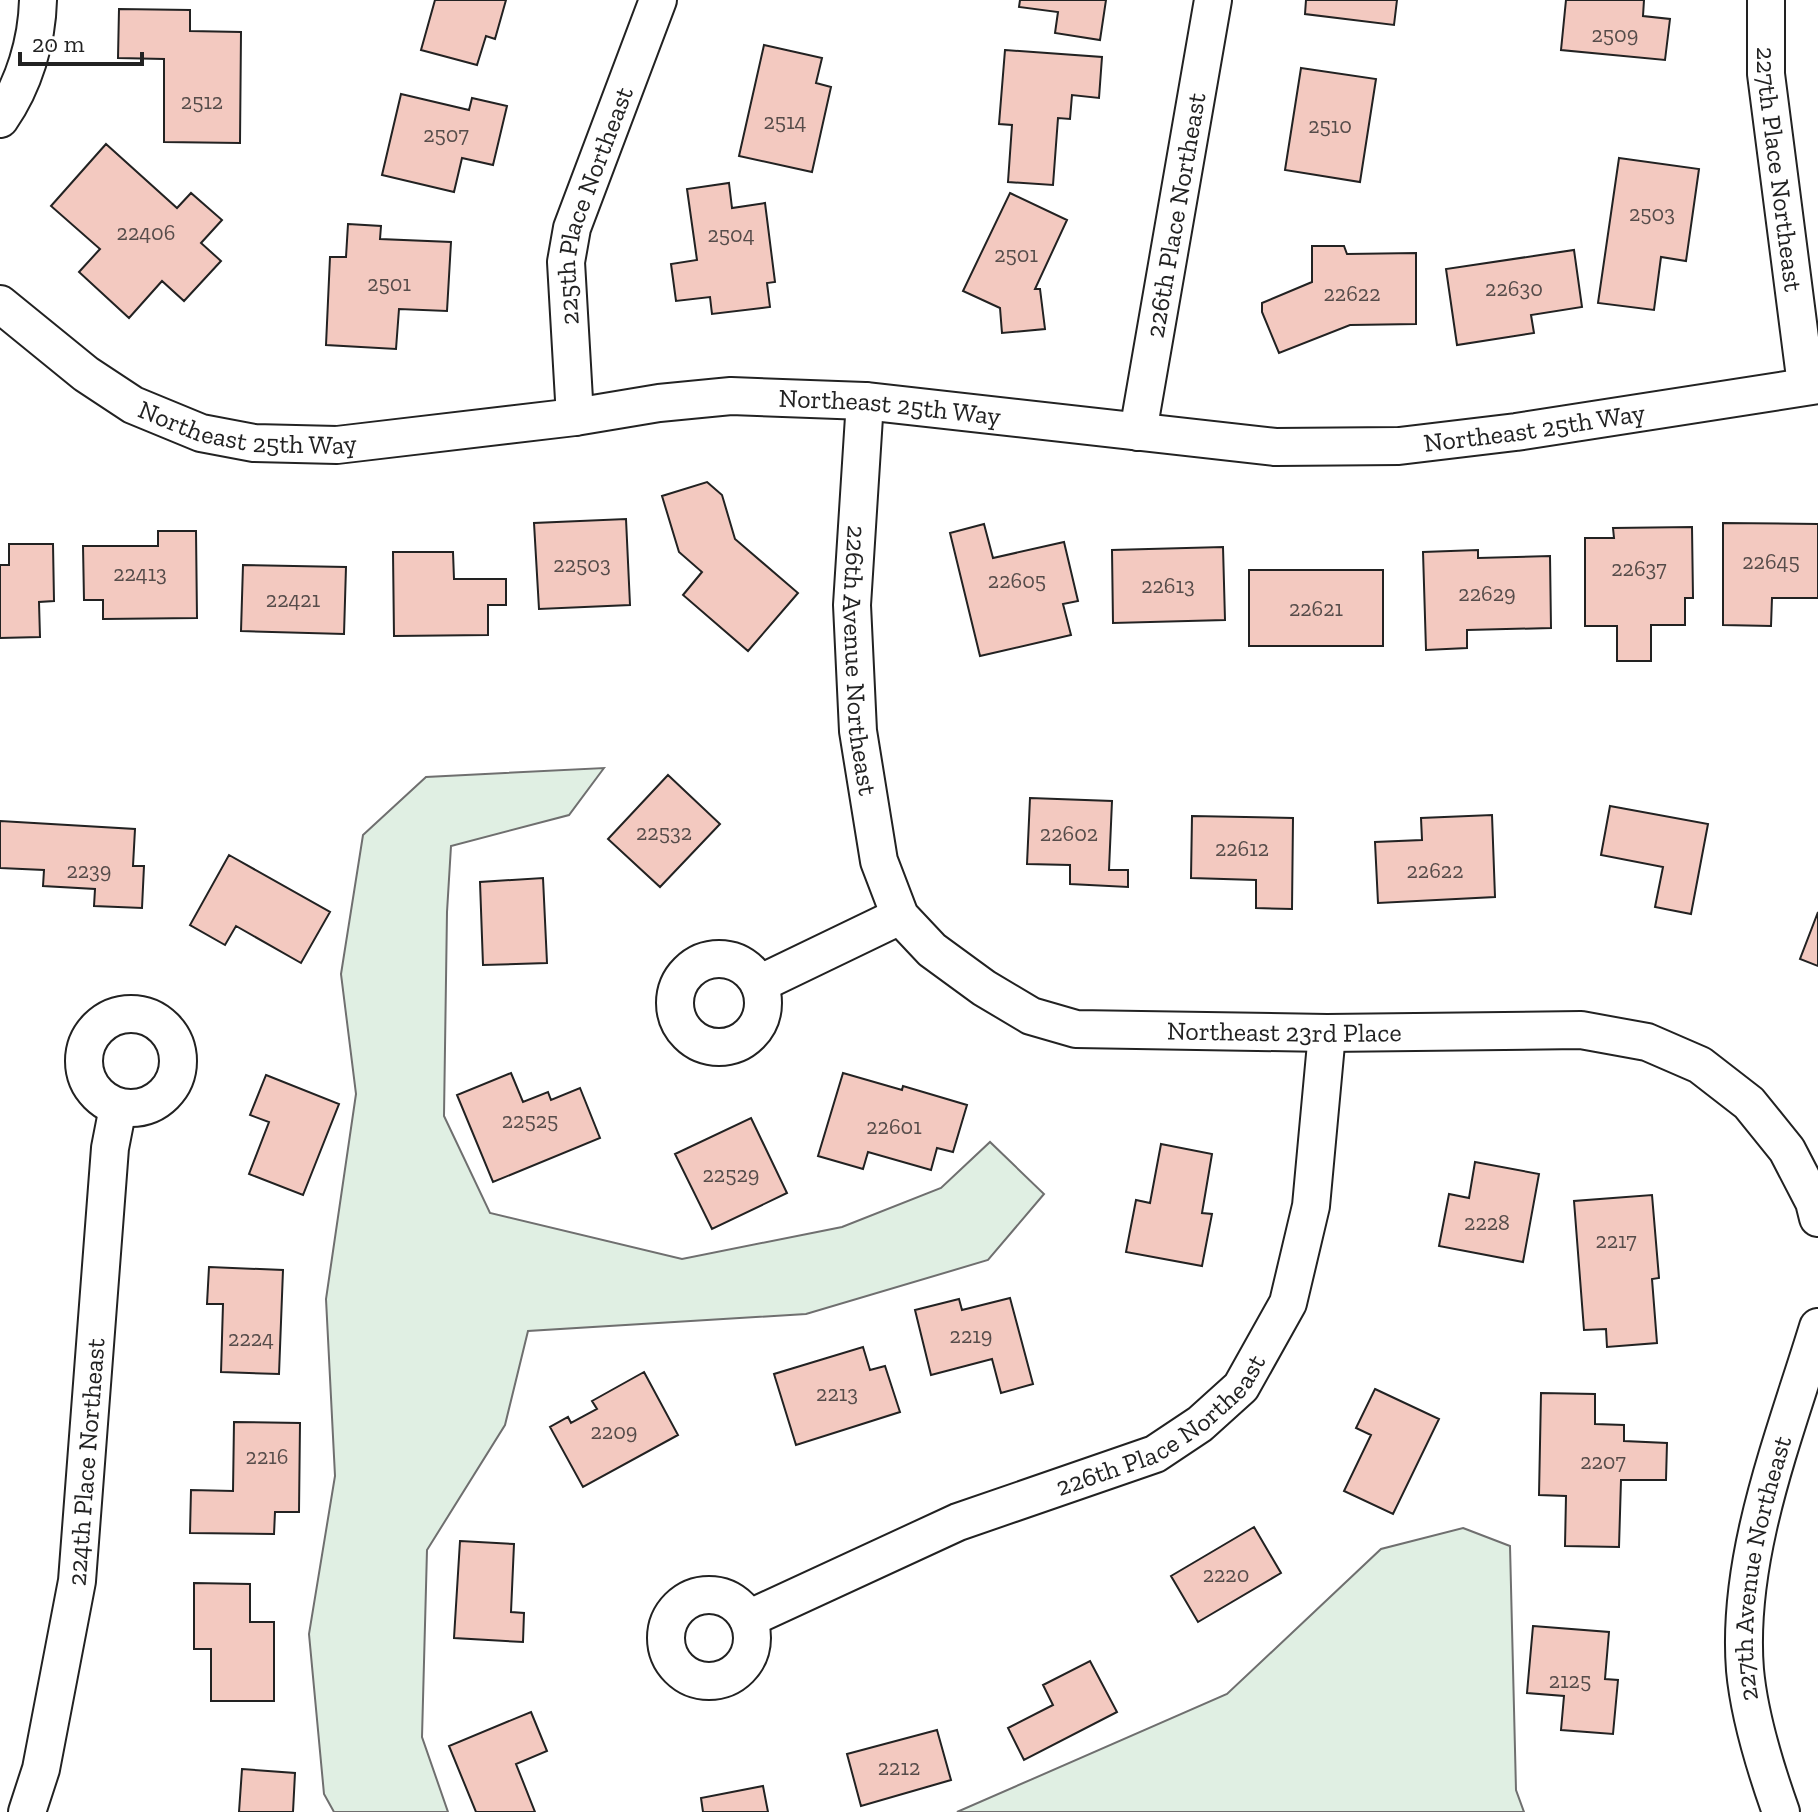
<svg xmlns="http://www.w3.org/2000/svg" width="1818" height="1812" font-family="'Zilla Slab',serif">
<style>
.green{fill:#e0efe3;stroke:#6f6f6f;stroke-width:2}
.building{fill:#f3c9c0;stroke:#222;stroke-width:2}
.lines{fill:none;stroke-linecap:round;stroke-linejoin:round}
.minor-casing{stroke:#222;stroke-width:40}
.minor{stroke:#fff;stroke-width:36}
.labels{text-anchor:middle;stroke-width:6;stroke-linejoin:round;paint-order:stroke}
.number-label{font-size:22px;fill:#564c4a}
.street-label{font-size:26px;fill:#222;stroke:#fff}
</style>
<rect width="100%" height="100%" fill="#fff"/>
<path class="green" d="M604,768L569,815L451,846L447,912L444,1116L490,1213L682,1259L842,1227L941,1188L990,1142L1044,1194L988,1260L806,1314L528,1331L505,1425L427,1550L422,1737L448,1812H334L324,1794L309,1634L335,1476L326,1299L356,1094L341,974L363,835L426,777Z
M1463,1528L1510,1546L1516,1790L1524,1812H957L1227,1694L1381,1549Z"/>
<path class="building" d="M435,0H506L495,39L486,36L477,65L421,50Z
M1020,0H1106L1100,40L1055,33L1058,12L1019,7Z
M1306,0H1397L1394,25L1305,14Z
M1566,0H1644L1643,16L1670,19L1665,60L1561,50Z
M119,9L190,10V31L241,32L240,143L164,142V59L118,58Z
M764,45L822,58L816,83L831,87L812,172L739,156Z
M1005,50L1102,57L1099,98L1072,95L1070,119L1058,118L1053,185L1008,182L1012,125L999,124Z
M1301,68L1376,79L1360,182L1285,170Z
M401,94L469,110L472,98L507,106L493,165L462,158L454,192L382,175Z
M106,144L177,208L191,193L222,220L201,243L221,261L184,301L162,281L129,318L79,272L100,249L51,206Z
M1619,158L1699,169L1686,261L1661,257L1654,310L1598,303Z
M729,183L732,208L765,203L775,282L767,283L770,307L712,314L710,297L676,301L671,264L697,260L687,189Z
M1010,193L1067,220L1035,289H1040L1045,329L1002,333L1000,308L963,291Z
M348,224L381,226L380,239L451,242L447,311L399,309L396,349L326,345L330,257H346Z
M1312,246H1344L1347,254L1416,253V324L1350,325L1279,353L1262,312V303L1312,282Z
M1574,250L1582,307L1531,315L1534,333L1457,345L1446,269Z
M707,482L722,495L735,539L798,593L748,651L683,595L702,572L679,552L662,496Z
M626,519L630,605L539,609L534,523Z
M1723,523L1818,524V598H1772L1771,626L1723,625Z
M984,524L993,558L1064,542L1078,601L1063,604L1071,635L980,656L950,533Z
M1692,527L1693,598H1685V625H1651V661H1617V626H1585V538H1614L1613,528Z
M158,531H196L197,618L103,619V600H84L83,546H158Z
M9,544H53L54,601L39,602L40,637L0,638V565H9Z
M1223,547L1225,620L1113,623L1112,550Z
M1478,550V558L1550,556L1551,628L1467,630V648L1426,650L1423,552Z
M393,552H453L454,579H506V605H488V635L394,636Z
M243,565L346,567L344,634L241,631Z
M1249,570H1383V646H1249Z
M668,775L720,824L660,887L608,839Z
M1030,798L1112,801L1109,870H1128V887L1070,884V865L1027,864Z
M1610,806L1708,824L1691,914L1655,907L1663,867L1601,855Z
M1492,815L1495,897L1378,903L1375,842L1422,840L1421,818Z
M1192,816L1293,818L1292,909L1256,908V880L1191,878Z
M0,821L135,829L133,866H144L142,908L94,906L95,889L43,886L44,870L0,868Z
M229,855L330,912L301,963L236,926L225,945L190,925Z
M543,878L547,963L483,965L480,882Z
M1818,912V966L1800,959Z
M511,1073L523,1102L548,1092L551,1100L580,1088L600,1138L493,1182L457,1095Z
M843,1073L902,1090L903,1086L967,1105L953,1152L937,1148L931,1170L868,1152L863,1169L818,1156Z
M266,1075L339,1104L303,1195L249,1174L269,1122L250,1115Z
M751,1118L787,1193L712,1229L675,1154Z
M1161,1144L1212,1154L1202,1213L1212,1214L1202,1266L1126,1252L1136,1200L1150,1203Z
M1475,1162L1539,1174L1523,1262L1439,1246L1449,1194L1469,1198Z
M1652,1195L1659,1278L1652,1279L1657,1343L1607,1347L1606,1329L1584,1330L1574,1201Z
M209,1267L283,1270L279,1374L221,1372L223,1304H207Z
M1010,1298L1033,1384L1001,1393L992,1359L931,1375L915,1310L959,1299L962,1310Z
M863,1347L870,1370L885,1366L900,1412L796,1445L774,1374Z
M644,1372L678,1435L583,1487L550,1427L568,1417L571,1423L597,1409L592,1401Z
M1375,1389L1439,1419L1393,1514L1344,1491L1371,1435L1356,1428Z
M1541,1393L1595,1394V1424L1624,1425V1441L1667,1443L1666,1480H1621L1619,1547L1565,1546L1566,1496L1539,1495Z
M234,1422L300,1423L299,1512H275L274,1534L190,1533L191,1490L233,1491Z
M1254,1527L1281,1573L1198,1622L1171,1576Z
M460,1541L514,1544L511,1612L524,1613L523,1642L454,1638Z
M194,1583L250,1584V1622H274V1701H211V1649H194Z
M1533,1626L1609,1632L1605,1679L1618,1680L1613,1734L1561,1730L1564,1696L1527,1693Z
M1090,1661L1117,1712L1024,1760L1008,1728L1053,1705L1043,1685Z
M531,1712L547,1751L516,1764L535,1812H476L449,1746Z
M937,1730L951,1780L861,1806L847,1754Z
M242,1769L295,1773L293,1812H239Z
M763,1786L768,1812H703L701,1798Z"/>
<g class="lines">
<defs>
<g id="minor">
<path id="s1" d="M1766,0V74L1806,385"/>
<path d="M0,119C24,85 37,41 38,0"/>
<path id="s2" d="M0,304L86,374L133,405L201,433L254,443L337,445L575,417L659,403L731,396L865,401L1275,447L1399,446L1516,432L1818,385"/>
<path id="s3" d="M865,401L852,605L858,731L879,861L900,916L932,950L984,988L1031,1016L1076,1029L1327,1033L1581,1030L1647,1042L1700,1065L1749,1103L1787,1150L1814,1202L1818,1218"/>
<path id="s4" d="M575,417L566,262L572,228L658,0"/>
<path id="s5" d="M1138,432L1213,0"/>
<circle cx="719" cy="1003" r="44"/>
<path d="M759,984L900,916"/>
<circle cx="131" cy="1061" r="47"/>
<circle cx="709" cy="1638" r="43"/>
<path id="s6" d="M748,1619L958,1522L1155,1454L1200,1424L1241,1387L1288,1303L1311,1206L1327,1033"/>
<path id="s7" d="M27,1812L41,1769L77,1581L110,1148L118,1107"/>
<path id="s8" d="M1781,1812C1766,1770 1749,1714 1745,1670C1736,1556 1785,1435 1818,1327"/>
</g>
</defs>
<use href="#minor" class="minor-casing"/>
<use href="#minor" class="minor"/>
</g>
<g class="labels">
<g class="number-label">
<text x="1615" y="42">2509</text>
<text x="202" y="109">2512</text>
<text x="785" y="129">2514</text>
<text x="1330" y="133">2510</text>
<text x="446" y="142">2507</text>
<text x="1652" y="221">2503</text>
<text x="146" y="240">22406</text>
<text x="731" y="242">2504</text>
<text x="1016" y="262">2501</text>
<text x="389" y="291">2501</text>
<text x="1514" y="296">22630</text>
<text x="1352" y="301">22622</text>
<text x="1771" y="569">22645</text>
<text x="582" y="572">22503</text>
<text x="1639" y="576">22637</text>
<text x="140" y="581">22413</text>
<text x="1017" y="588">22605</text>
<text x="1168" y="593">22613</text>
<text x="1487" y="601">22629</text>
<text x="293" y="607">22421</text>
<text x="1316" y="616">22621</text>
<text x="664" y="840">22532</text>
<text x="1069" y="841">22602</text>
<text x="1242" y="856">22612</text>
<text x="89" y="878">2239</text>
<text x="1435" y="878">22622</text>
<text x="530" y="1128">22525</text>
<text x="894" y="1134">22601</text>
<text x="731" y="1182">22529</text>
<text x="1487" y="1230">2228</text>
<text x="1616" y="1248">2217</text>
<text x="971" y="1343">2219</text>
<text x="251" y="1346">2224</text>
<text x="837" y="1401">2213</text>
<text x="614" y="1439">2209</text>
<text x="267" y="1464">2216</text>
<text x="1603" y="1469">2207</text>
<text x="1226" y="1582">2220</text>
<text x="1570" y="1688">2125</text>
<text x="899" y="1775">2212</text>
</g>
<g class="street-label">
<text dy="9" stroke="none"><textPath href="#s1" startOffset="170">227th Place Northeast</textPath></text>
<text dy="9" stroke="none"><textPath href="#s4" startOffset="216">225th Place Northeast</textPath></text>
<text dy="9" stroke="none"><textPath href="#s5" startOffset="220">226th Place Northeast</textPath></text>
<text dy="9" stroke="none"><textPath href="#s2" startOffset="934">Northeast 25th Way</textPath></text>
<text dy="9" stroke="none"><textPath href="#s2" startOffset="286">Northeast 25th Way</textPath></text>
<text dy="9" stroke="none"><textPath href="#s2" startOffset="1582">Northeast 25th Way</textPath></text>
<text dy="9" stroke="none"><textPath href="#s3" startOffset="260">226th Avenue Northeast</textPath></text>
<text dy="9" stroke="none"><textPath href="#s3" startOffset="942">Northeast 23rd Place</textPath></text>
<text dy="9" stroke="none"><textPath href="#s6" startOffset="460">226th Place Northeast</textPath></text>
<text dy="9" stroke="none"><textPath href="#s7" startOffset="356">224th Place Northeast</textPath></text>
<text dy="9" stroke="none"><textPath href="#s8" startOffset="250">227th Avenue Northeast</textPath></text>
</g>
</g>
<path d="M20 52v12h122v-12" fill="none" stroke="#222222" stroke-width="4"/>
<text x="32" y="52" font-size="24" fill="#222222" stroke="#ffffff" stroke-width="6" paint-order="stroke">20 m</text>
</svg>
